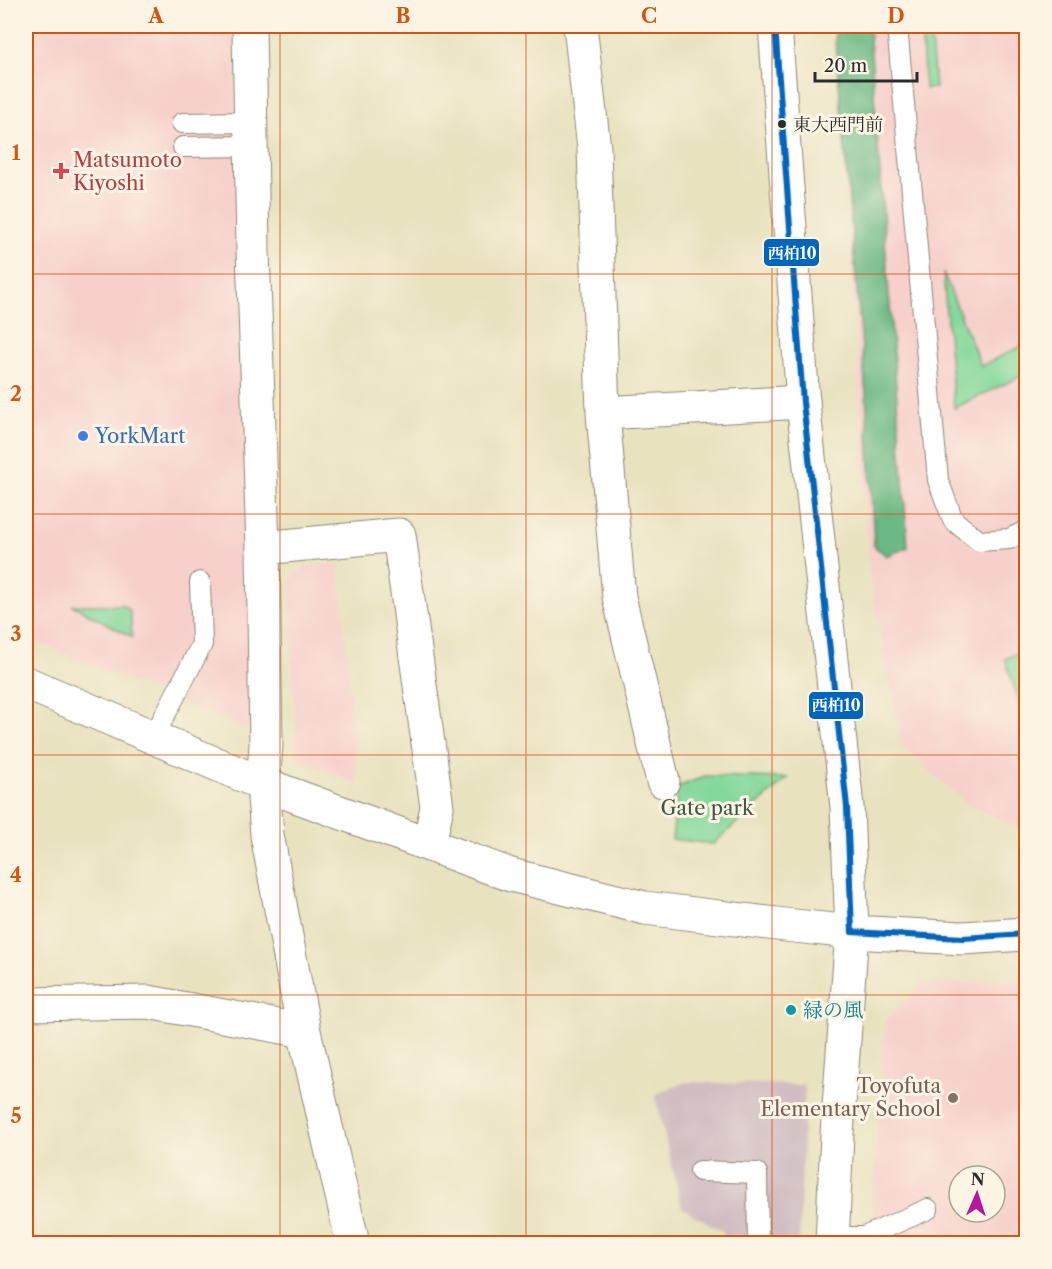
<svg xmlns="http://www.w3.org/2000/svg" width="1052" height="1269" font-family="'Libre Caslon Text','Noto Serif JP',serif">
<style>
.built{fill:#f7d0cb;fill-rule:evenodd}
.industrial{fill:#d2bec2}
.green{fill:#84d89b;stroke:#588263;stroke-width:1.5}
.forest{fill:#6bb883;stroke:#4b7257;stroke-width:1.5}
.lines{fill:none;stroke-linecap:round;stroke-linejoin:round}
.service-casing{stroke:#8a8675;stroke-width:22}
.minor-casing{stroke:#8a8675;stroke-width:35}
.tertiary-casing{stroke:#8a8675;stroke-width:35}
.service{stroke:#fff;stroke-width:20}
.minor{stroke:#fff;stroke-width:33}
.tertiary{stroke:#fff;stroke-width:33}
.bus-1-casing{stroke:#fcf5e5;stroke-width:10}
.bus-1{stroke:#0065bd;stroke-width:6}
.grid{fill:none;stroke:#d5540f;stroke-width:1.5;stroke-opacity:0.55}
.bus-dot{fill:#2b2b2b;stroke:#fcf5e5;stroke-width:2}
.health-dot{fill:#e0444e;stroke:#fcf5e5;stroke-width:2}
.shop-dot{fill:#3f7fe0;stroke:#fcf5e5;stroke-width:2}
.culture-dot{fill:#0f9aa8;stroke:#fcf5e5;stroke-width:2}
.education-dot{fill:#8d6e63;stroke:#fcf5e5;stroke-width:2}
.labels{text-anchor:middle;stroke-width:6;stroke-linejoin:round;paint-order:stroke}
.bus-label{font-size:18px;fill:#2b2b2b;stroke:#fcf5e5;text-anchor:start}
.health-label{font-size:20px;fill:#be3a42;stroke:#fcf5e5;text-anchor:start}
.shop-label{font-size:20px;fill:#366cbe;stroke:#fcf5e5;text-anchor:start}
.park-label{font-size:20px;fill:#415647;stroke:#fcf5e5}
.culture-label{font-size:20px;fill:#0d838f;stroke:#fcf5e5;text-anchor:start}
.education-label{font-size:20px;fill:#785e54;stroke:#fcf5e5;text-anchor:end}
.line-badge{stroke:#fcf5e5;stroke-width:2}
.badge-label{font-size:16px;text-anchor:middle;font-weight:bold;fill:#fff}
.neatline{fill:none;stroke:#d5540f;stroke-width:2}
.grid-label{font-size:20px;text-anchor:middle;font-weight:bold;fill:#d5540f}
</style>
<rect width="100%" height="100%" fill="#fcf5e5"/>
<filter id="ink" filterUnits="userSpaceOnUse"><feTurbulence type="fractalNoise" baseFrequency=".0167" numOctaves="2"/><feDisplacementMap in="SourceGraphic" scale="12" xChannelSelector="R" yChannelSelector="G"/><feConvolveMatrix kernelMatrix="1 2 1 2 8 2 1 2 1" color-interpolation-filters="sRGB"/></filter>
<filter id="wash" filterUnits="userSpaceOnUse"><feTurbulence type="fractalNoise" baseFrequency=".008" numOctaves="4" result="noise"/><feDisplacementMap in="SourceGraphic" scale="24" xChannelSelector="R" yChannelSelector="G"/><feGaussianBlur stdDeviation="1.35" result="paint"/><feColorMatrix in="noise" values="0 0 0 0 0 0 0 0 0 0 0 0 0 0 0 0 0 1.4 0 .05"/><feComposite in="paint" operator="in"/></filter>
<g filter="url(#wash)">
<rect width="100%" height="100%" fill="#e9e2bf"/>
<path class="built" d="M26,26H234L254,728H245L26,638Z
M838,26H1026V830L968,805L903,747L869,576Z
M339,564L357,784L297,759L289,581L305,566Z
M1026,981V1243L873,1244L874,1189L885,1020L923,984ZM959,1176H995V1212H959Z"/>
<path class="industrial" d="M685,1082L805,1085L799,1243H725L722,1231L682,1208L655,1095Z"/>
<path class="green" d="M921,26H930L935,88L925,89Z
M943,272L981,366L1026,344V374L954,408Z
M72,605H123L130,611L132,637Z
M1026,649V722L1005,659Z
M705,776L788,778L713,844L672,839L678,787Z"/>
<path class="forest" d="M834,26H869L908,547L887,556L874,546L866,394Z"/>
</g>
<g filter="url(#ink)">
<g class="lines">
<defs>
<path id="service" d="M897,26L938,480L953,520L979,541L1009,539L1026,531
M182,123L250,122
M183,147L251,146
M154,736L202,644L200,582
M700,1171L757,1173L758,1244
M832,1237H864L928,1209"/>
<path id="minor" d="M249,26L253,250L263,548L266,745L263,784L267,835L304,1031L353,1244
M580,26L594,148L603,413L619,597L663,781
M603,413L803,402
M263,548L399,535L437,807L429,844
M26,1004L148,1002L304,1031"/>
<path id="tertiary" d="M775,26L803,402L847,807L852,932L837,1134L832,1244
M26,683L263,784L511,875L645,908L785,925L852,932L963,938L1026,934"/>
</defs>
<use href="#service" class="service-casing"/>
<use href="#minor" class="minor-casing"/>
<use href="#tertiary" class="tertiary-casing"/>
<use href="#service" class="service"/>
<use href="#minor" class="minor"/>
<use href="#tertiary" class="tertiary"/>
<defs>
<path id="bus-1" d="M775,26L803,402L847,807L852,932
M852,932L963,938L1026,934"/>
</defs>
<use href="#bus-1" class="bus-1-casing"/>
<use href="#bus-1" class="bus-1"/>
</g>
</g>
<path class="grid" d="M280,26V1244M526,26V1244M772,26V1244M26,274H1026M26,514H1026M26,755H1026M26,995H1026"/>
<circle class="bus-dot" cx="782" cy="124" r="5"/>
<path class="health-dot" d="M58 162h6v6h6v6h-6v6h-6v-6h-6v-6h6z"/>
<circle class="shop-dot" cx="83" cy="436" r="6"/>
<circle class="culture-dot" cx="791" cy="1010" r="6"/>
<circle class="education-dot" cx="953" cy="1098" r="6"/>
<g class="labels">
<g class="bus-label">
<text x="793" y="131">東大西門前</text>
</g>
<g class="health-label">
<text x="73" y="167">Matsumoto<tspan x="73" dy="23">Kiyoshi</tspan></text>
</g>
<g class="shop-label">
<text x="95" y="443">YorkMart</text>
</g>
<g class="park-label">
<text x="707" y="815">Gate park</text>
</g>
<g class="culture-label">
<text x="803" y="1017">緑の風</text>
</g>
<g class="education-label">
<text x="941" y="1093">Toyofuta<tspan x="941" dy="23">Elementary School</tspan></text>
</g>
</g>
<g class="line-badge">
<rect x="763" y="238" width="57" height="29" rx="6" fill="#0065bd"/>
<rect x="808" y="691" width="56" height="29" rx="6" fill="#0065bd"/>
</g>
<g class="badge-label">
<text x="792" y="259">西柏10</text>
<text x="836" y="711">西柏10</text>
</g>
<rect width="1052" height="1269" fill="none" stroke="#fcf5e5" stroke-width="66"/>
<g transform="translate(977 1194) rotate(3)"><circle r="28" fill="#fcf5e5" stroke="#a8a49b" stroke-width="1.5"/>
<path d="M0-4.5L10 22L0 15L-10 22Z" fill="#b5179e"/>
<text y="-9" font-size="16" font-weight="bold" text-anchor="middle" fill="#2b2b2b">N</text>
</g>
<path d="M815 72v9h102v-9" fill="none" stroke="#2b2b2b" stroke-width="3"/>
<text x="824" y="72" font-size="18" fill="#2b2b2b" stroke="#fcf5e5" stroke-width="4.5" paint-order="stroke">20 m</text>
<rect x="33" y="33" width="986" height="1203" class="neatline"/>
<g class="grid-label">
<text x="156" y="23">A</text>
<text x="403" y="23">B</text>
<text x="649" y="23">C</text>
<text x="896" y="23">D</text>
<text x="16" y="160">1</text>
<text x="16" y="401">2</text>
<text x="16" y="641">3</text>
<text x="16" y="882">4</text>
<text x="16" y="1123">5</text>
</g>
</svg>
